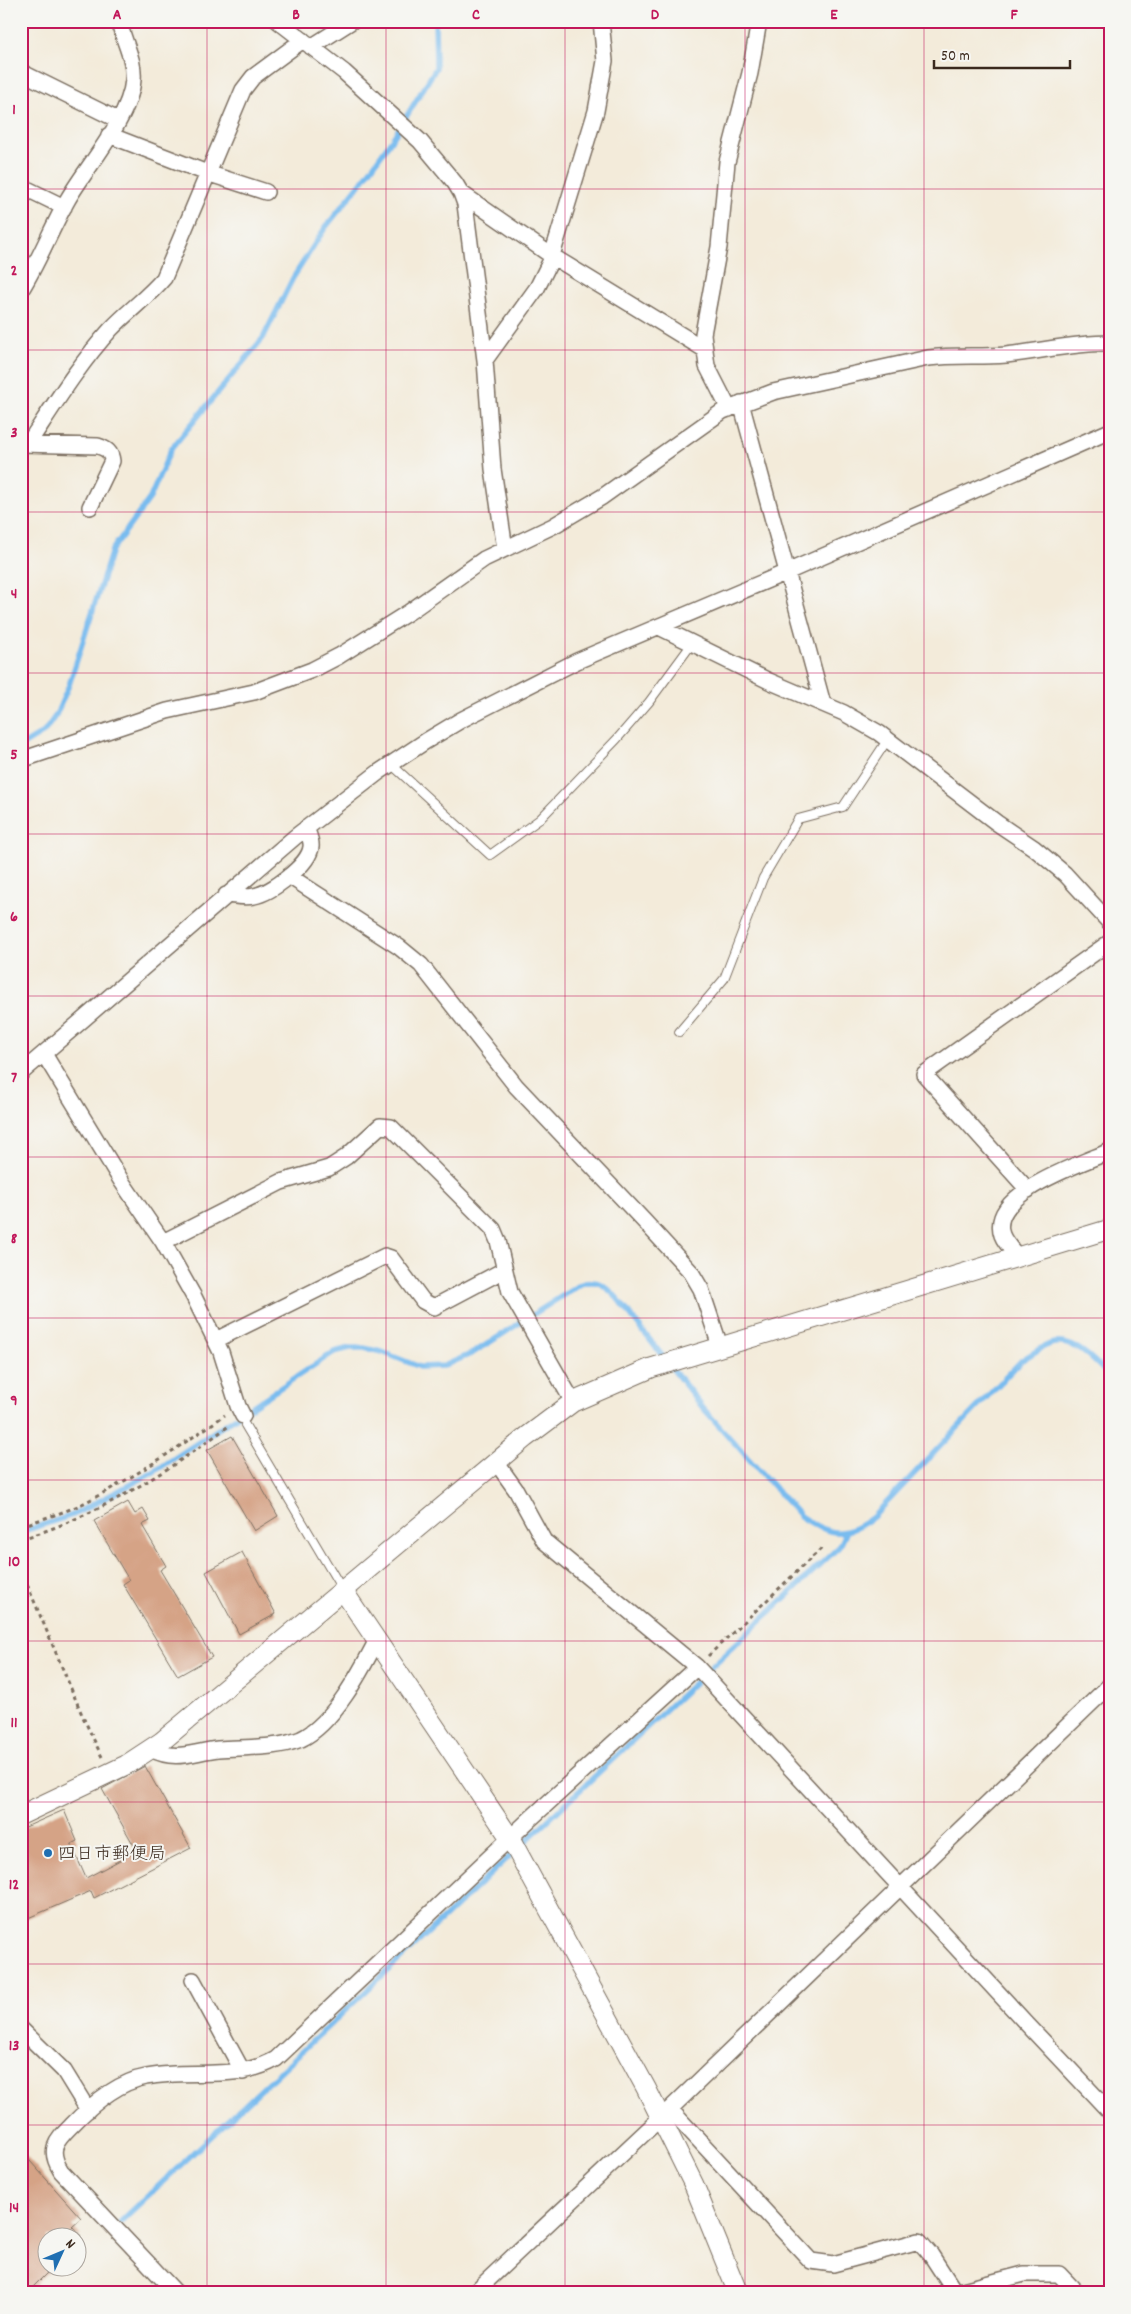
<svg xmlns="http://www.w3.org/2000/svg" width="1131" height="2314" font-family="Dekko,'Klee One',sans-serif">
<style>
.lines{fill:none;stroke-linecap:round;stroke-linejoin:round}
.stream{stroke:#79bcef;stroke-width:5.5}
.building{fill:#d5a386}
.service-casing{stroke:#7b6e60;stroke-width:10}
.minor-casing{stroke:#7b6e60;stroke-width:18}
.tertiary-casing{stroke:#7b6e60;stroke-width:21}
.path{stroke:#7b6e60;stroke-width:3;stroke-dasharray:4 4;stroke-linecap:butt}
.service{stroke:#fff;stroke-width:8}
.minor{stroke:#fff;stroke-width:15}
.tertiary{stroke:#fff;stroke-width:19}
.grid{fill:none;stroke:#c2185b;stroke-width:1;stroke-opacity:0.55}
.poi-dot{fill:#1f6fb2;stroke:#f6f6f2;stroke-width:2}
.labels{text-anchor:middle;stroke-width:4;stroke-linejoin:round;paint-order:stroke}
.poi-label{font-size:18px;fill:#3b2a1e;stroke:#f6f6f2;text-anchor:start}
.neatline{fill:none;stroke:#c2185b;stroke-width:2}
.grid-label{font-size:16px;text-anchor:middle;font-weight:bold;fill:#c2185b}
</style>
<rect width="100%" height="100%" fill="#f6f6f2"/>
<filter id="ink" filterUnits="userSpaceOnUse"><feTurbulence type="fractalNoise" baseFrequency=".02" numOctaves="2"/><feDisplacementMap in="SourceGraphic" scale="10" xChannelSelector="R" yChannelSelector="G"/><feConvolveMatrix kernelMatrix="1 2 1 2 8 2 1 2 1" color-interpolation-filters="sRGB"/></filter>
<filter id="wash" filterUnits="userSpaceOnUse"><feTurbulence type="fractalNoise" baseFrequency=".0096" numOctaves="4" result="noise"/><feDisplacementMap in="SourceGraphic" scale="20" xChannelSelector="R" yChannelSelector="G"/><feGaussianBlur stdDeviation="1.12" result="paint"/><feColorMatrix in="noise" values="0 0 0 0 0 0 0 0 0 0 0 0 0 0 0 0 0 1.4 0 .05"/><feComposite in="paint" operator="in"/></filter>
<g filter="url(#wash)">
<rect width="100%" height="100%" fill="#f3ebda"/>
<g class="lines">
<path class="stream" d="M21,746L44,732L56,715L69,685L112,550L150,498L171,449L263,338L293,278L325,228L364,179L395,135L436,68L435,21
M21,1532L73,1515L152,1473L334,1352L350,1348H364L382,1352L420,1367L444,1366L473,1353L581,1284C599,1278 606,1286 618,1299L703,1408L800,1516C830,1536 844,1539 873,1517L1022,1360C1031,1355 1043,1345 1054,1343C1077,1340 1096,1362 1110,1377
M120,2222L840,1546L846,1533"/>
</g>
<g id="blocks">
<path class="building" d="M232,1436L278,1516L254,1531L207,1450Z
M128,1502L135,1514L143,1509L150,1521L142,1525L166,1566L160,1570L212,1657L178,1676L123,1584L129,1580L94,1521Z
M242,1552L276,1614L239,1634L206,1572Z
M145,1766L191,1848L94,1898L91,1891L21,1921V1829L64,1810L77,1841L71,1844L86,1878L137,1851L102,1789Z
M21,2151L81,2218L72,2226L81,2236H48V2272L27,2293H21Z"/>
</g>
</g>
<g filter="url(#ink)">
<use href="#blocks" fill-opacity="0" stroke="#7b6e60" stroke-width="1"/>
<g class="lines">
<defs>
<path id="service" d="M391,764L490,855L540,819L617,739L649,702L691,645
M679,1032L724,979L763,878L798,819L843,807L888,739
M245,1425L342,1589"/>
<path id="minor" d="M278,21L344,72L420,141L455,183L461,193L465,204L485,360L493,469L505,549
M311,47L352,21
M21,72L118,120
M109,135L207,173L266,192
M21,186L64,207
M461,193L552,256L704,349
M21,290C39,261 51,229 68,199C87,166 130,118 133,80C135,59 123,41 119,21
M485,360L537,288L550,262L596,111L605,61L601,21
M741,403L823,704
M729,409L707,366L703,334L719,247L727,162L750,73L759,21
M21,444L98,446C107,449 111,452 112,461L90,507
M28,444C54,405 79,364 111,329C128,311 148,297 164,278L243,90L253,77L303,40
M659,627L769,681L844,713L879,733L997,823L1034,848L1065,874L1110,923
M21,760L167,711L254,692L312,670L339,656L409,612L484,559L553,526L602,497L723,411L773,392L928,358C954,355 980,357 1006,355C1041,351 1074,343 1110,343
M289,876L399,947L421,965L516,1086L644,1221L691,1272L701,1289L720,1346
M226,895C235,896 245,898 254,896C271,893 309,865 311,847C312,841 308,833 306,828
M44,1054L122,1182L163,1242L194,1297L221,1352L238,1406L243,1416
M21,1073L295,837L379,772L426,741L461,720L577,661L787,572L1110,431
M1028,1190L924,1074L1110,942
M163,1242L281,1182L329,1168L346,1157L380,1126L391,1127L493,1229L498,1241L510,1292L573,1402
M1018,1257C1013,1251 1005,1243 1002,1235C987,1193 1084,1163 1110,1151
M216,1340L385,1256L391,1258L423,1301L434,1307L504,1270
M496,1462L516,1490L544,1541L697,1667L1026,2023L1110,2112
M151,1749C176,1762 192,1752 218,1749C244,1747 276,1749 301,1739C333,1724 361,1671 377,1640
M193,1980L243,2072
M21,2029L64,2071L88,2110
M670,2109L811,2261L833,2264L919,2241L931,2255L955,2292L1024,2274H1059L1077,2293
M176,2293L61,2171C48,2150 55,2142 71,2126C90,2106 118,2082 146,2077C190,2068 236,2082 276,2059L528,1821L697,1667
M474,2293L670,2109L1110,1685"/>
<path id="tertiary" d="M342,1589L510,1838L646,2088L694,2185L738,2293
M21,1815L126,1765L161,1742L525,1438L573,1402L651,1368L1110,1229"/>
</defs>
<use href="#service" class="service-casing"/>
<use href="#minor" class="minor-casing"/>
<use href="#tertiary" class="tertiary-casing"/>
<path class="path" d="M21,1526C42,1519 63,1513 82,1504C132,1479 179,1447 225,1415
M21,1539C98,1516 167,1472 230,1425
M21,1570L83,1717L102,1757
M708,1656L823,1547"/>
<use href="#service" class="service"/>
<use href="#minor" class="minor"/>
<use href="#tertiary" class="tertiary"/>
</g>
</g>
<path class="grid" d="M207,21V2293M386,21V2293M565,21V2293M745,21V2293M924,21V2293M21,189H1110M21,350H1110M21,512H1110M21,673H1110M21,834H1110M21,996H1110M21,1157H1110M21,1318H1110M21,1480H1110M21,1641H1110M21,1802H1110M21,1964H1110M21,2125H1110"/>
<circle class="poi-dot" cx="48" cy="1853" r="5"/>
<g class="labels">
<g class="poi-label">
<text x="58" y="1859">四日市郵便局</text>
</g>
</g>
<rect width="1131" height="2314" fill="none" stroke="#f6f6f2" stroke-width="55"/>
<g transform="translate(62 2252) rotate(46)"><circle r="24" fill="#f6f6f2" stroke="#aba49d"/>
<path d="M0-4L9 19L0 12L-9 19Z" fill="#1f6fb2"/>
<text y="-8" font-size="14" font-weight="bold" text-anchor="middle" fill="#3b2a1e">N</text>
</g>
<path d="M934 60v8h136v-8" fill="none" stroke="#3b2a1e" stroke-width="2.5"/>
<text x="941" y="60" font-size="15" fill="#3b2a1e" stroke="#f6f6f2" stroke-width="4" paint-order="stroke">50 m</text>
<rect x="28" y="28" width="1076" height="2258" class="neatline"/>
<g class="grid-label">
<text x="117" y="19">A</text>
<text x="296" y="19">B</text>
<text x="476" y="19">C</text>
<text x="655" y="19">D</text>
<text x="834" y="19">E</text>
<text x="1014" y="19">F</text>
<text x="14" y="114">1</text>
<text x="14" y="275">2</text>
<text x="14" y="437">3</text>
<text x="14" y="598">4</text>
<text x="14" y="759">5</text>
<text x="14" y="921">6</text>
<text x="14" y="1082">7</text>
<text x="14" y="1243">8</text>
<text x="14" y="1405">9</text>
<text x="14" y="1566">10</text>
<text x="14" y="1727">11</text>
<text x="14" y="1889">12</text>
<text x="14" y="2050">13</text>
<text x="14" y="2212">14</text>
</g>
</svg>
